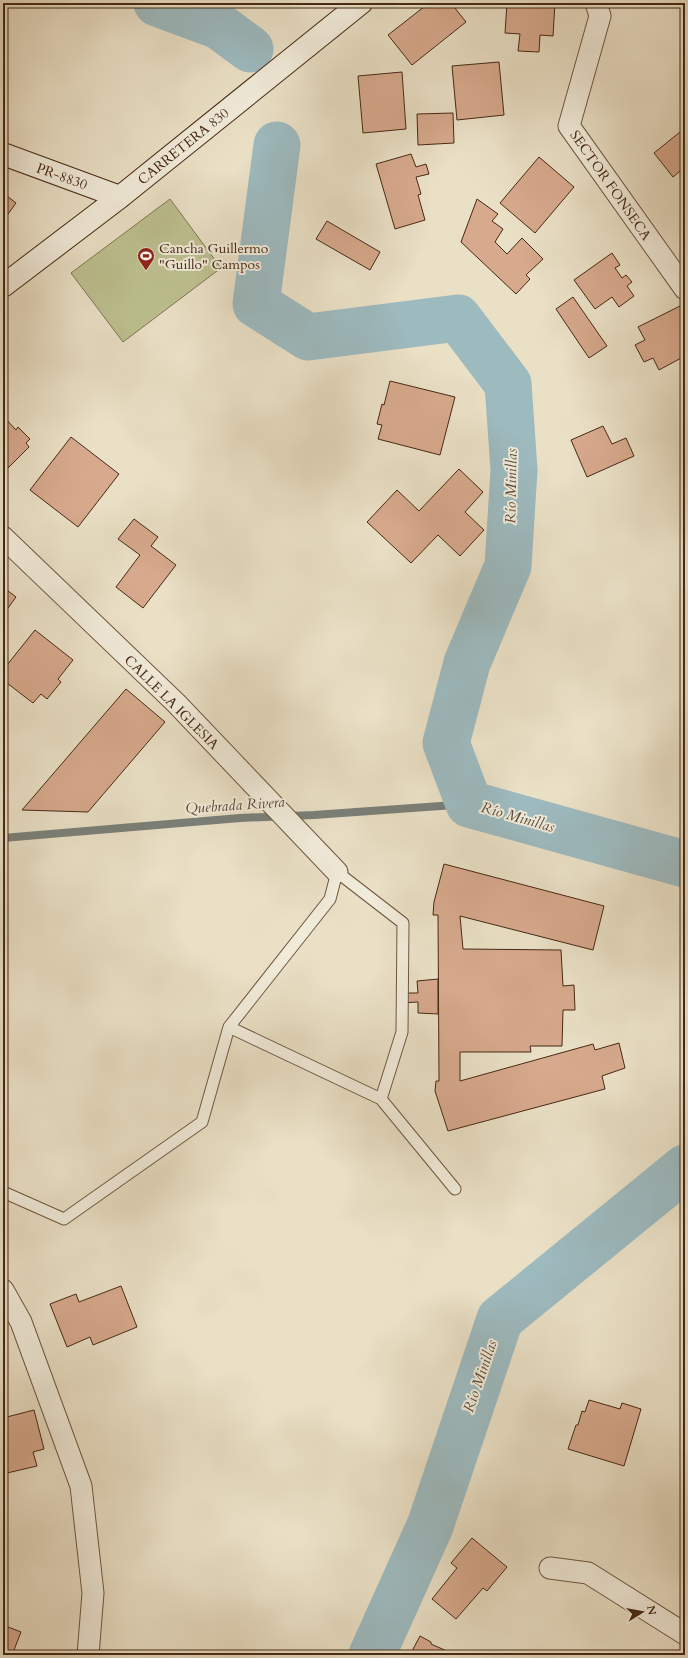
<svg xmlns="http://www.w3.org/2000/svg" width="688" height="1658" font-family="Cardo,serif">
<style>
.green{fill:#bdc090;stroke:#827452}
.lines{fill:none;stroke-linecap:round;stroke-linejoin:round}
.stream{stroke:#7a807a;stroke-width:8}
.river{stroke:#9dbabf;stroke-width:47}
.building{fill:#d7a98d;stroke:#462913}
.lane-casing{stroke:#6f5740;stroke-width:13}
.street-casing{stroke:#6f5740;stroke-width:23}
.secondary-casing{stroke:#462913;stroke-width:24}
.lane{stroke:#f1ebda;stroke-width:11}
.street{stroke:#f1ebda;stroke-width:21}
.secondary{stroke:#f1ebda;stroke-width:22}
.labels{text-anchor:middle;stroke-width:4;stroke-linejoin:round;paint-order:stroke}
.street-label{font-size:14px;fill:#462913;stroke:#f1ebda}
.poi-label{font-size:14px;fill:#462913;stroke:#f1ebda;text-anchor:start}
.water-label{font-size:15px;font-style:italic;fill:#5c4d3e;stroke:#f1ebda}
</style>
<rect width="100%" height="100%" fill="#eae0c6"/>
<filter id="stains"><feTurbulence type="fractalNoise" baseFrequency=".005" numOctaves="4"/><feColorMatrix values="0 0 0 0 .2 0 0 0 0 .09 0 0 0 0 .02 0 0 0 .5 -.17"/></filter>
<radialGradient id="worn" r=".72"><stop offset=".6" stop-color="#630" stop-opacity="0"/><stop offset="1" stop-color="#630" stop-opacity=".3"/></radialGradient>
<path class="green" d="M170,199L221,268L123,342L71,273Z"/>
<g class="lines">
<path class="stream" d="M3,838L240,818L314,815L469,804"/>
<path class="river" d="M157,3L219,26L250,49
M277,145L256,304L308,337L458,318L508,384L514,470L508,566L467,663L446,743L469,804L685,864
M372,1655L430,1526L500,1319L685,1168"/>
</g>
<path class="building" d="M429,3H451L466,22L412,65L388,35Z
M507,3H555L553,36L540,35L539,52L518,51L520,34L505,33Z
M499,62L504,115L457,120L452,66Z
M402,72L406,129L363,133L358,76Z
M453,113L454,143L418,145L417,114Z
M685,128V167L673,177L654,153Z
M411,154L416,167L426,164L429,174L416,177L421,194L418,195L425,220L395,229L376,164Z
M539,157L574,187L535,233L500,203Z
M3,193L16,203L3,221Z
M477,199L498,214L492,221L503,229L495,242L507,254L522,238L543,259L526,275L530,279L516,294L461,242Z
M327,221L380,252L370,270L316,239Z
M612,253L620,265L615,268L622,278L626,275L632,282L627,286L634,296L619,307L612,297L595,309L574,280Z
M573,297L607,346L589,358L556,309Z
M680,306L685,317V356L659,370L653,358L644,362L635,345L645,340L638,327Z
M390,381L455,397L440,455L378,439L382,425L377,424L382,404L384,405Z
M3,416L16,430L18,427L30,439L26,443L29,447L3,473Z
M603,426L612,444L626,438L634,456L587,477L571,440Z
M71,437L119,474L78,527L30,490Z
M459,469L483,492L465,512L484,530L460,556L438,535L411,563L367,522L397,490L419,511Z
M134,519L158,537L151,546L176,565L143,608L116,587L140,555L118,539Z
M3,587L16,597L3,615Z
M35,630L73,660L58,679L61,682L47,699L41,694L33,703L3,680V670Z
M126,689L165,722L88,812L22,810Z
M444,864L604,906L593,950L460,916L463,949L561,950L563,986L574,985L575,1010H563L562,1046H530L531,1052H460V1081L593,1044L595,1050L619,1043L625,1068L602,1076L605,1089L448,1131L435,1091L436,1081H439L438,915H433L434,902Z
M438,979V1014L418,1013V1002L399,1003V993H418L417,981Z
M121,1286L137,1327L93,1345L90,1337L67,1347L50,1304L76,1294L79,1302Z
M589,1400L620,1409L622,1403L641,1409L624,1466L568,1449L576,1425H578L582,1411L585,1412Z
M34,1410L44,1449L33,1452L37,1466L7,1473L3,1459V1418Z
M472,1538L507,1567L487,1591L483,1588L456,1619L432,1599L457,1568L451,1563Z
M3,1625L21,1632L12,1655H3Z
M420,1636L431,1642V1644L456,1655H415L411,1653Z"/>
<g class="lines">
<defs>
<path id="lane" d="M229,1027L381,1099L455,1189
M3,1192L64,1219L202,1122L229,1027L330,899L337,872L403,923L402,1032L381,1099"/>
<path id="street" d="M596,3L600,16L569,126L685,289
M3,537L176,703L337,872
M3,1290L21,1322L81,1486L93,1593L88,1655
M550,1568L588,1573L685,1634"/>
<path id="secondary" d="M3,154L120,197
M3,286L120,197L361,3"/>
</defs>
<use href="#lane" class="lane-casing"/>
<use href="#street" class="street-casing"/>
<use href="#secondary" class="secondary-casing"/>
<use href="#lane" class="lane"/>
<use href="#street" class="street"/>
<use href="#secondary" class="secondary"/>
</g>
<defs>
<symbol id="stadium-pin" viewBox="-11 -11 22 30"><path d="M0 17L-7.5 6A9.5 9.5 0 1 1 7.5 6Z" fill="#8f2418" stroke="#f1ebda"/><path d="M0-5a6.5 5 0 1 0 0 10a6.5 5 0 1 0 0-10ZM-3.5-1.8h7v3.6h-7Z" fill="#fff"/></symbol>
</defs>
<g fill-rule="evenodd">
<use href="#stadium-pin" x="136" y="246" width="20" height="27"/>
</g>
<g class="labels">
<g class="street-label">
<text transform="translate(183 146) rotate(-39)" y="5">CARRETERA 830</text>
<text transform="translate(62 176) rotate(20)" y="5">PR-8830</text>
<text transform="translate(611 185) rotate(55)" y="5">SECTOR FONSECA</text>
<text transform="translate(172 702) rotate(45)" y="5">CALLE LA IGLESIA</text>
</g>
<g class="poi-label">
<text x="159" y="253">Cancha Guillermo<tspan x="159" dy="16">"Guillo" Campos</tspan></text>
</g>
<g class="water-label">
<text transform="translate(511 486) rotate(-89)" y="5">Río Minillas</text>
<text transform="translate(235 805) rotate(-4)" y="5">Quebrada Rivera</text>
<text transform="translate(518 817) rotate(16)" y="5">Río Minillas</text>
<text transform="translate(480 1376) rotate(-71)" y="5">Río Minillas</text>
</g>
</g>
<rect width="688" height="1658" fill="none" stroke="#eae0c6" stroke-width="16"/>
<rect x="4" y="4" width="680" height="1650" fill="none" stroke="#462913" stroke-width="2"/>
<rect x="8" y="8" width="672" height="1642" fill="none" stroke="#462913"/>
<g transform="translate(642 1612) rotate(79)" stroke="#f1ebda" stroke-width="3" paint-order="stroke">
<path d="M0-3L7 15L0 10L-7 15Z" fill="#462913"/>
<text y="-6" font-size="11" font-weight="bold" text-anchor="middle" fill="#462913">N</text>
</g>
<rect width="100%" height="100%" filter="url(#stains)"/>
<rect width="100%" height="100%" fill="url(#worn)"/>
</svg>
